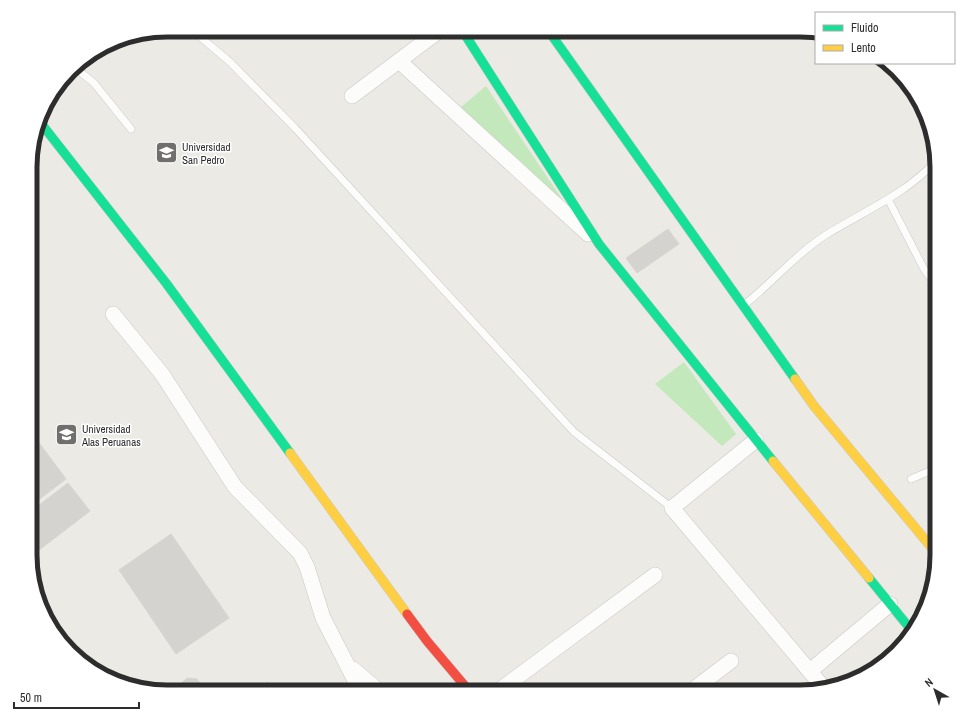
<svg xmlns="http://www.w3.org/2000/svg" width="967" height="722" font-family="'Archivo Narrow',sans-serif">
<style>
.green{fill:#c3e8bc}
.building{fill:#d4d3cf;stroke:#d6d5d0}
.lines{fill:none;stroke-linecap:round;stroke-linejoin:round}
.lane-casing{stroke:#c9c8c8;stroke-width:8}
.street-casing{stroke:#c9c8c8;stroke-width:16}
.fast-casing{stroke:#c9c8c8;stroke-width:10}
.slow-casing{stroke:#c9c8c8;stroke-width:10}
.jam-casing{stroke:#c9c8c8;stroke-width:10}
.lane{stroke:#fcfcfb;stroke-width:7}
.street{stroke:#fcfcfb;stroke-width:15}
.fast{stroke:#16e098;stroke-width:9}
.slow{stroke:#ffcf43;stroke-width:9}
.jam{stroke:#f24e42;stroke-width:9}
.labels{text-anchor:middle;stroke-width:3;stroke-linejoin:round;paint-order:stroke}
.poi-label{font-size:11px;fill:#2d2d2d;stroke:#fff;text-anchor:start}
.rim{fill:none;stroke:#2d2d2d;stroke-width:5}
</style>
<rect width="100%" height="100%" fill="#eceae4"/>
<path class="green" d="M486,86L570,211L461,107Z
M684,362L736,434L722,446L655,384Z"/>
<path class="building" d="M668,229L679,244L637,273L626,258Z
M31,432L66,479L37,501L30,492Z
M68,483L90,511L30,557V512Z
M171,534L229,618L176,654L119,570Z
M187,678L197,679L207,692H172Z
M267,682L274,692H255Z"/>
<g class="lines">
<defs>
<path id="lane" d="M192,30L230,62L295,128L574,432L672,508
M74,67L94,83L131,129
M888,199L924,269L937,287
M745,304C772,283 795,255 824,236C862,212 905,195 936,161
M911,479L937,468"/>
<path id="street" d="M399,61L588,234
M352,96L440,30
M113,314L162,374L235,487L300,553L307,567L323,618L361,692
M756,440L672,508L823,687
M353,669L380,692
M810,671L890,604
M497,692L655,575
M690,692L731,661"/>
<path id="fast" d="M462,30L599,244L773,461
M548,30L795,379
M40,122L166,283L290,453
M869,578L912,631"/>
<path id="slow" d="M795,379L814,406L937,554
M290,453L407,614
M773,461L869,578"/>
<path id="jam" d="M407,614L427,641L470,692"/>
</defs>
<use href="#lane" class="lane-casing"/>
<use href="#street" class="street-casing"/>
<use href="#fast" class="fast-casing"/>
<use href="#slow" class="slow-casing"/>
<use href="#jam" class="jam-casing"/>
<use href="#lane" class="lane"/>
<use href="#street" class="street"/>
<use href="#fast" class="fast"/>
<use href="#slow" class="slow"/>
<use href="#jam" class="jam"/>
</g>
<defs>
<symbol id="university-square" viewBox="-11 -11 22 22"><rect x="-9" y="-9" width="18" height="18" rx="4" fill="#706f6d" stroke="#fff"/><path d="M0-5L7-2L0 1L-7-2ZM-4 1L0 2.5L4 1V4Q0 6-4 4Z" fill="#fff"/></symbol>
</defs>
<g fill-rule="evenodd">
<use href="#university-square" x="154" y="140" width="25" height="25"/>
<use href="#university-square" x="54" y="422" width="25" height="25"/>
</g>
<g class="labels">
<g class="poi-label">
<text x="182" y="151">Universidad<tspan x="182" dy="13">San Pedro</tspan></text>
<text x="82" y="433">Universidad<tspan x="82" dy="13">Alas Peruanas</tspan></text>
</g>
</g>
<path d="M0 0H967V722H0ZM167 37H800A130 130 0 0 1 930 167V555A130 130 0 0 1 800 685H167A130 130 0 0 1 37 555V167A130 130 0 0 1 167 37Z" fill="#fff" fill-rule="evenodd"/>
<path class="rim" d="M167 37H800A130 130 0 0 1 930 167V555A130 130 0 0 1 800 685H167A130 130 0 0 1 37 555V167A130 130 0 0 1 167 37Z"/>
<rect x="815" y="12" width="140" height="52" fill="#ffffff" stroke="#ababab"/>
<rect x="823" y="25" width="20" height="6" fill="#16e098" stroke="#ababab"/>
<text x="851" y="32" font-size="12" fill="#2d2d2d">Fluido</text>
<rect x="823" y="45" width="20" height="6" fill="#ffcf43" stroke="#ababab"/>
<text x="851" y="52" font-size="12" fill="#2d2d2d">Lento</text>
<g transform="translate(935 690) rotate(321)" stroke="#ffffff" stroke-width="3" paint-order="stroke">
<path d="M0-3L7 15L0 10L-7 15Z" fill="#2d2d2d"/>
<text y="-6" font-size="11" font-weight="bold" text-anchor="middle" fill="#2d2d2d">N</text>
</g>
<path d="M14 702v6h125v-6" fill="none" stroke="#2d2d2d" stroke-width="2"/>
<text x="20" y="702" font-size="12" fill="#2d2d2d" stroke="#ffffff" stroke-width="3" paint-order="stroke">50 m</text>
</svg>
